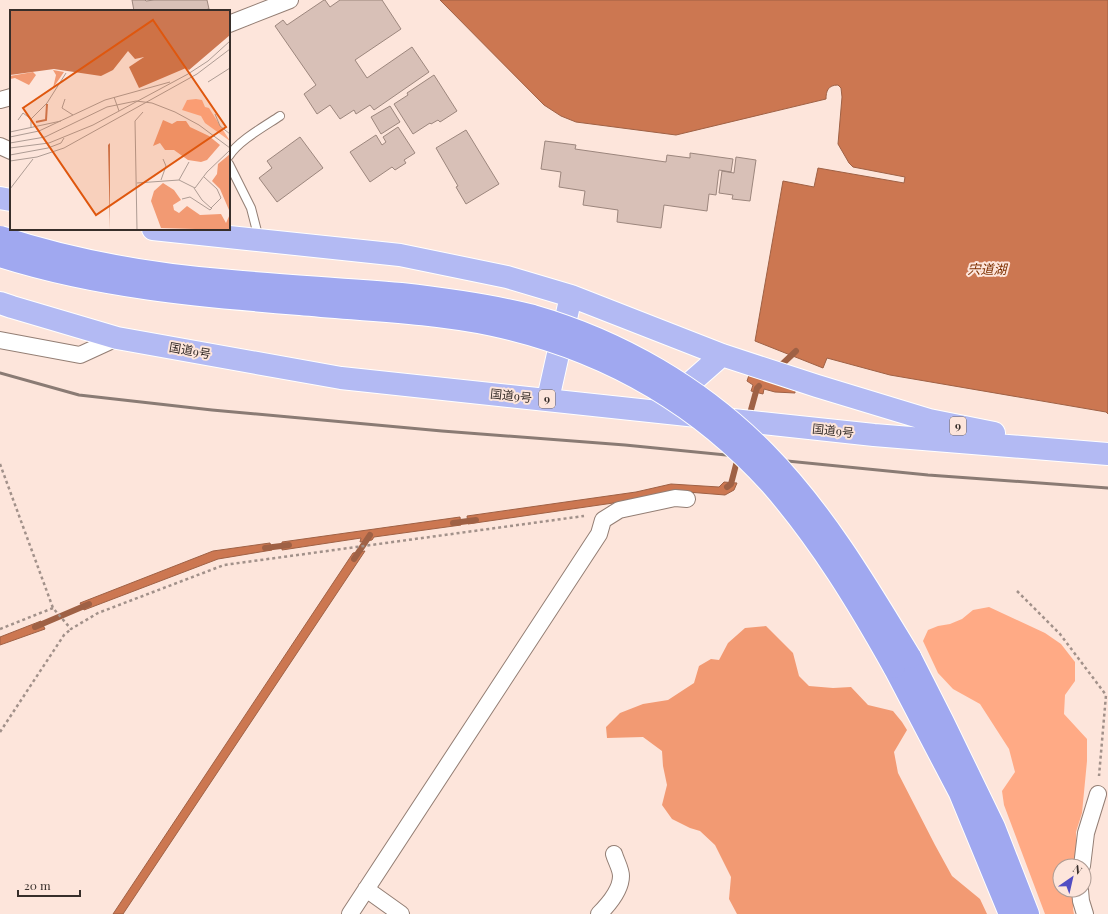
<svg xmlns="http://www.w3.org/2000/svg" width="1108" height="914" font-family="'Playfair Display','Noto Sans JP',serif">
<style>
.green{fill:#ffaa85}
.forest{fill:#f29a73}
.water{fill:#cc7751;stroke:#9f6145}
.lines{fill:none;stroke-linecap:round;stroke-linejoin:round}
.stream{stroke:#9f6145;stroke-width:6}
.building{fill:#d8c0b7;stroke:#9c867d}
.service-casing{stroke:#937e74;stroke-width:10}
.minor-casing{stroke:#937e74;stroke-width:18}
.trunk-casing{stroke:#fff;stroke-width:24}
.motorway-casing{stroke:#fff;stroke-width:24}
.path{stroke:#a2918a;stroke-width:2.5;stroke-dasharray:3 3;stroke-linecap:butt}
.service{stroke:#fff;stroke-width:8}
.minor{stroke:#fff;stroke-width:16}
.trunk{stroke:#b3baf3;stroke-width:22}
.motorway{stroke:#a0a8f0;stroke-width:22}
.rail{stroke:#8a7b74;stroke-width:3}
.motorway-bridge-casing{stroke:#fff;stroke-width:24;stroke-linecap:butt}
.motorway-bridge{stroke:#a0a8f0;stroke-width:22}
.labels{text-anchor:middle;stroke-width:4;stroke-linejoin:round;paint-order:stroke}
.shield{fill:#fde5db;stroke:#72655f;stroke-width:1}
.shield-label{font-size:11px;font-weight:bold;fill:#372e2a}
.street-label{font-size:12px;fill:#372e2a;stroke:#fde5db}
.water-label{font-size:13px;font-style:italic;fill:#7f3102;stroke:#fde5db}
.inset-river{fill:none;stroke:#cc7751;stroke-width:2}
.inset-road{fill:none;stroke:#ae9c94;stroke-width:1}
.view{fill:#df570e;fill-opacity:0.15;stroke:#df570e;stroke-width:2}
.inset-edge{fill:none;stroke:#372e2a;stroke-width:2}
</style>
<rect width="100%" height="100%" fill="#fde5db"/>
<path class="green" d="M989,607L1045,633L1061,644L1075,662V681L1065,695L1064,714L1087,739V761L1082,813L1076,832L1077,866H1060V890H1075L1073,909L1074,914H1045L1004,805L1002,791L1015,772L1009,749L980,704L953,689L938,673L923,641L928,630L938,626L950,624L962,619L973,610Z"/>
<path class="forest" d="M766,626L793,653L799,676L809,686L833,688L851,687L868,705L893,711L902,722L907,730L894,752L898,773L935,845L952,876L980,899L987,914H737L729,899L731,877L715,845L700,831L690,828L672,819L662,805L667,785L663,766L662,751L643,737L607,738L606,727L620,713L643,704L668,700L694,683L699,666L711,659L719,660L728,643L745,628Z"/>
<path class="water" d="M440,0H1108V414L1106,412L890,375L827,358L823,368L755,341L783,181L814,187L818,168L904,183L905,177L853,167L849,163L838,144L842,97L841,88L838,85C828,85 826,91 826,99L676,135L576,122L561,116L544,105Z
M749,375L795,391V393L775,392L764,389L763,394L751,391L753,385L747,381Z
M724,482L737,483L734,490L725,495L675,491L641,499L468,524L467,516L636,492L671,484L719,487Z
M460,517L461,525L374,537L372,540L360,542L361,538L282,550V542Z
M270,543L272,550L218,559L84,610L80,603L213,551Z
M365,551L123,914H113L353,553Z
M41,621L45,629L0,645V637Z"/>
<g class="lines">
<path class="stream" d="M777,369L796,351
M749,417L757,388L759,386
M727,487L731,484L738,457
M453,523L476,520
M265,548L289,545
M354,559L370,535
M35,627L89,604"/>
</g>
<path class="building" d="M132,0H145L146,1L154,0H207L209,9L199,11H134Z
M324,0H325L330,7L340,0H382L401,29L355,60L367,78L412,47L429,72L374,110L370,105L356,114L354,110L340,119L330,105L317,114L304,94L316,85L275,26L283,20L287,25Z
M434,75L457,111L440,122L438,120L431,124L430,123L413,134L394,104L408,95L407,93Z
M390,106L400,122L381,134L371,117Z
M398,127L415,153L404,160L406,163L395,170L392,167L370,182L350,152L376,135L382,145L386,142L383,137Z
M466,130L499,184L466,204L456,187L458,186L436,148Z
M300,137L323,168L277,202L259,178L272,168L267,161Z
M545,141L576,145L575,149L666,162L667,155L690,158V153L733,159L731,172L719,170L716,195L709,194L707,211L664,205L661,228L617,222L618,210L583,205L585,191L559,187L561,172L541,169Z
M736,157L756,160L750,201L732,199L733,195L719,193L722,171L734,173Z"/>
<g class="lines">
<defs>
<path id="service" d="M229,156C238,141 265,126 280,116
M229,164L251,208L259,239"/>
<path id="minor" d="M229,24L290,0
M0,100L11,97
M0,146L11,151
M0,340L80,355L117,338
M1082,866L1086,833L1098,794
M366,889L401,914
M1080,890L1081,901L1085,914
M350,914L599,534L603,520L619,510L675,498L687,499
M599,914C608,905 621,890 621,876C621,869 616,861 614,854"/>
<path id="trunk" d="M0,198L11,200
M153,229L400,255L507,277L571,296L722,355L817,386L929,420L994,433
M0,303L12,307L117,338L341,378L874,435L1108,454
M548,399L571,296
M672,399L722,355"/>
<path id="motorway" d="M910,657L943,722L994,827L1028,914
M894,667L960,793L1010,914"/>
</defs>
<use href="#service" class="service-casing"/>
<use href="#minor" class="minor-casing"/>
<use href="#trunk" class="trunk-casing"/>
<use href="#motorway" class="motorway-casing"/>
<path class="path" d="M0,464L53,608L71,629L98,613L224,565L584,516
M1017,591L1060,634L1106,695L1099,776
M0,629L53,608
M0,732L64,635L71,629"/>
<use href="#service" class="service"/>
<use href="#minor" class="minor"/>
<use href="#trunk" class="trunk"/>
<use href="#motorway" class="motorway"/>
<path class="rail" d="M0,373L79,395L212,410L442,431L625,445L928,475L1108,488"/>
<defs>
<path id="motorway-bridge" d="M0,237C73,261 154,275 231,281C287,286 344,289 401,294C445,299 490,305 533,316C620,341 701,388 765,453C824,513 867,586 910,657
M0,256C97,287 199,296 300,304C364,310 430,312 493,325C603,349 696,401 771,484C820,540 858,603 894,667"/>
</defs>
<use href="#motorway-bridge" class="motorway-bridge-casing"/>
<use href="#motorway-bridge" class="motorway-bridge"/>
</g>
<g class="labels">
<g class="shield">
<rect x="539" y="390" width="16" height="18" rx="3"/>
<rect x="950" y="417" width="16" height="18" rx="3"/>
</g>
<g class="shield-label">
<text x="547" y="403">9</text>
<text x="958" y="430">9</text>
</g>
<g class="street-label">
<text transform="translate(190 351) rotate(10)" y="4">国道9号</text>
<text transform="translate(511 396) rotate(6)" y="4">国道9号</text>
<text transform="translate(833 431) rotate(6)" y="4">国道9号</text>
</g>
<g class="water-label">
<text x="987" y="274">宍道湖</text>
</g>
</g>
<g transform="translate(10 10)">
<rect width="220" height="220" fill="#fde5db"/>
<path d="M186,89L192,90L195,97L199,98L220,131L195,113L191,106L172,100L177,90Z" fill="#ffaa85"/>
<path d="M43,60L54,62L43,78L46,65ZM23,62L26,65L19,75L5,68L0,69V66ZM153,110L162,114L167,111H176L180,117L199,126L210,135L197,150L191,152L178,150L164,140H155L150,133L143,136ZM220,144V200H219L210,179L202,171L207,164L208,154ZM153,173L164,180L171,190L163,195L164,200L169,203L177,196L190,205L211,204L216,213L220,204V220L151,218L141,191L144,181Z" fill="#f29a73"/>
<path d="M0,0H220V25L179,60L176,58L129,78L119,57L134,47L125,49L118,41L103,60L91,66L44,59L0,65ZM100,133V220L98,135Z" fill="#cc7751"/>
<path class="inset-river" d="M26,112L36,110L37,94"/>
<path class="inset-road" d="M198,72L220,58M104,87L109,101M55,89L52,98L63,105M205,104L210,116L220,124M8,110L13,103L21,109M21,118V109L37,93L56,63M0,122L51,111M0,127L29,121L95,90L160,72M0,133L35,127L97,97L126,91L142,93L165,102L189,115L220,138M0,138L39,133L83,115L178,64L198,51L220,31M0,145L38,138L51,133L54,128M0,151L27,147L54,138L187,64L220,39M151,170L156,156L153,149M169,170L179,152M127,173L169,170L185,178L197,162L219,141M184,178L192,190L201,198L211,188L207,179L194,167M0,179L23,149M172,189L180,187L200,200L202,198M127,220L125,111L133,102"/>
<path class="view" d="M143,10L216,117L86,205L13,98Z"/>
<rect width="220" height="220" class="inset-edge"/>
</g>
<g transform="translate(1072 878) rotate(34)"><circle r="19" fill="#fde5db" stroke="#ae9c94"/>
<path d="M0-3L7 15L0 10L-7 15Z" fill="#514dc3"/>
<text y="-6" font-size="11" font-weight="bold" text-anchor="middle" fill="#372e2a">N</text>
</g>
<path d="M18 890v6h62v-6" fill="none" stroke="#372e2a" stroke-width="2"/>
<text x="24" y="890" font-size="12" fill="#372e2a" stroke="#fde5db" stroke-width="3" paint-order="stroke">20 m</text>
</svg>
